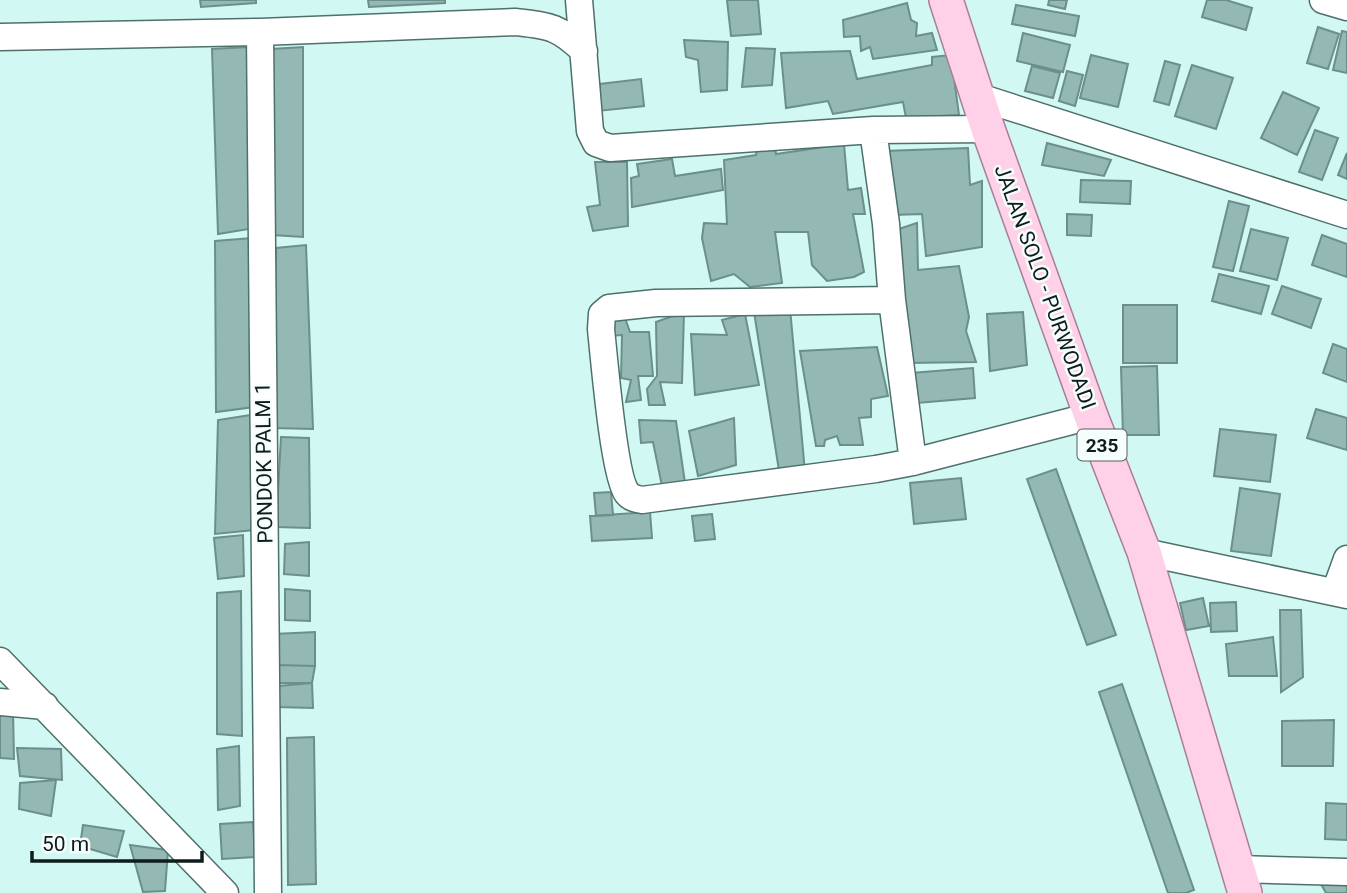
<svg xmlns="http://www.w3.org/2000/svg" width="1347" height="893" font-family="Roboto,sans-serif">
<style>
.building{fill:#94b9b4;stroke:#6c8f8b;stroke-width:2}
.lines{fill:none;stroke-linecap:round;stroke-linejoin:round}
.minor-casing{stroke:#4e706c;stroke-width:29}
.major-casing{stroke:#a97e96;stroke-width:36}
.minor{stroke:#fff;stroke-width:26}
.major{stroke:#fed1e8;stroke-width:33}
.labels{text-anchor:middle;stroke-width:5;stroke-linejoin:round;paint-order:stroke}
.shield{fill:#f6fefd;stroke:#54605f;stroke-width:2}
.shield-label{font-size:19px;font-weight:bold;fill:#0e1d1b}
.street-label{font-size:21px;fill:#0e1d1b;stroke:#f6fefd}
</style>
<rect width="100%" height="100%" fill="#d1f8f3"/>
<path class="building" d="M200,0H256V3L201,7Z
M368,0H445V3L369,7Z
M727,0H758L761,34L731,36Z
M1049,0H1067L1065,9L1048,5Z
M1207,0H1226L1252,8L1246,30L1202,17Z
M907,3L911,20L917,23L916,36L932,33L937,50L873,59L870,47L861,51L860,36L844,37L843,20Z
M1016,5L1079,16L1075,36L1012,24Z
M1318,27L1339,34L1328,69L1307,63Z
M1342,31L1347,32V73L1333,70Z
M1023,33L1070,45L1063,72L1017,61Z
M684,40L728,42L727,90L701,92L698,60L686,57Z
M248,47L249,229L218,234L212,49Z
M303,47V237L272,235L271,49Z
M746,48L775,49L772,85L742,87Z
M850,51L857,79L932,65V57L951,55L959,115L906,118L903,102L833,114L828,101L786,108L781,53Z
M1091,55L1128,64L1118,107L1080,98Z
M1165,61L1180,65L1169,105L1154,101Z
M1192,65L1233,78L1216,129L1175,116Z
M1032,66L1060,73L1053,98L1025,91Z
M1067,71L1083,75L1075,106L1059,101Z
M641,79L644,106L598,111L600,84Z
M1283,92L1319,108L1297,155L1261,138Z
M1315,130L1338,138L1322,180L1299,172Z
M1047,143L1111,160L1104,176L1042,165Z
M844,144L848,190L861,188L865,214H853L864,272L854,277L827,281L812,265L808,232H775L782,283L750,287L734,274L711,281L702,238L704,223L727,224L724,160L756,155L757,149L775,148L776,154Z
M968,148L970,185L982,181V247L926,256L922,214L893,215L884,151Z
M1347,153V179L1338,175Z
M672,159L675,176L721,169L723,190L632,207L631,178L639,176L637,164Z
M595,162H627L628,226L593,231L587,207L600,205Z
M1081,180L1131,181L1130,204L1080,202Z
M1229,201L1249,206L1233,271L1213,267Z
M1067,214L1092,215L1091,236L1067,235Z
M917,223L918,270L959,266L969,317L966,331L976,362L907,363L896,230Z
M1251,229L1288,238L1277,280L1240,271Z
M1322,235L1347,244V277L1312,265Z
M252,238L254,407L216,412L215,241Z
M306,245L313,429L273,428L276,248Z
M1219,274L1269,286L1261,314L1212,301Z
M1282,286L1321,299L1311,328L1272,314Z
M1123,305H1177V363H1123Z
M790,308L805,472L780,477L754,312Z
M684,312L682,383L660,382L665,405H649L647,389L657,376L656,322Z
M1023,312L1027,365L990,371L987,314Z
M745,314L759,385L695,395L691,334L727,335L722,320Z
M625,318L630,332H649L653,376H638L641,400L626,402L631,380L621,378L622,335L610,336V320Z
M1333,344L1347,349V382L1323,373Z
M877,347L888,396L871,399V417L859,418L863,445H840L837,436L825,440L824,446H816L800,351Z
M1157,366L1159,435H1123L1121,367Z
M973,368L975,398L917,403L911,373Z
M1316,409L1347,418V450L1307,438Z
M251,415L254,530L215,534L218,420Z
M734,418L736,465L698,476L689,431Z
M639,420L676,421L685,483L662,486L653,442L641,443Z
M1220,429L1276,435L1270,482L1214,476Z
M281,437L309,438L310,528L276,527Z
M1056,469L1116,635L1087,645L1027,479Z
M961,478L966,519L914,524L910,483Z
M1240,488L1280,494L1271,556L1231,551Z
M611,492L613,515L596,516L594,493Z
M650,512L652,538L592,541L590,516Z
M712,514L715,539L695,541L692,516Z
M243,535L244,576L218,579L214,538Z
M309,542V576L284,574L285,544Z
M285,589L310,591V621L285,620Z
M241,591L242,736L217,734V593Z
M1203,598L1209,626L1186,630L1180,603Z
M1236,602L1237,631L1211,632L1210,603Z
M1280,610H1301L1303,677L1281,692Z
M315,632V666L274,665V634Z
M1273,637L1277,676H1229L1226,644Z
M277,665L315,666L312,683H276Z
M312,683L313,708L277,707L278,686Z
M1122,684L1194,890L1186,893H1168L1099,692Z
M0,708L13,709L14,759L0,758Z
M1334,720L1333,766H1282V721Z
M314,737L316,884L288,885L287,738Z
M239,746L240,806L218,810L217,749Z
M17,748L61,749L62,780L20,776Z
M56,780L51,816L19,809L20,783Z
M1326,803L1347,804V840L1325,839Z
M253,822L255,857L222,859L220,824Z
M83,825L124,831L117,857L80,846Z
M130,845L168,850L165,891L143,892Z
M1347,878V893H1326L1318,879Z"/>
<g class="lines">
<defs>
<path id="minor" d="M579,0L590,131L596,143L610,148L873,130L988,129
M1323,0L1347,7
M260,32L268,893
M0,37L260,32L515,22C550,26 558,26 584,51
M979,97L1347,215
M873,130L886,224L892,300L656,303L609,308L602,314L601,329C604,357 614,477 627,493C631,498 636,499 642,500L876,469L913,462L1091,416
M892,300L913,462
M1144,552L1347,595
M1335,592L1347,559
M0,661L225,893
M0,702L45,706
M1238,869L1347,872"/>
<path id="major" d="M946,0L988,129L1091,416L1144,552L1245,893"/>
</defs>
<use href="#minor" class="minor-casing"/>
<use href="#major" class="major-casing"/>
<use href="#minor" class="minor"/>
<use href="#major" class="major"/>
</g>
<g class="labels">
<rect class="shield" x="1077.5" y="429.5" width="49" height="31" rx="5"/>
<g class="shield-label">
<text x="1102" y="452">235</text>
</g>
<g class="street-label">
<text transform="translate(1045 287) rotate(70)" y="7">JALAN SOLO - PURWODADI</text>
<text transform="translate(264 463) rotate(-91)" y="7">PONDOK PALM 1</text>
</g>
</g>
<path d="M32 851v10h170v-10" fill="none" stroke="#0e1d1b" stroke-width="3.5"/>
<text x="42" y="851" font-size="21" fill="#0e1d1b" stroke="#f6fefd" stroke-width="5" paint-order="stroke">50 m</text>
</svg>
